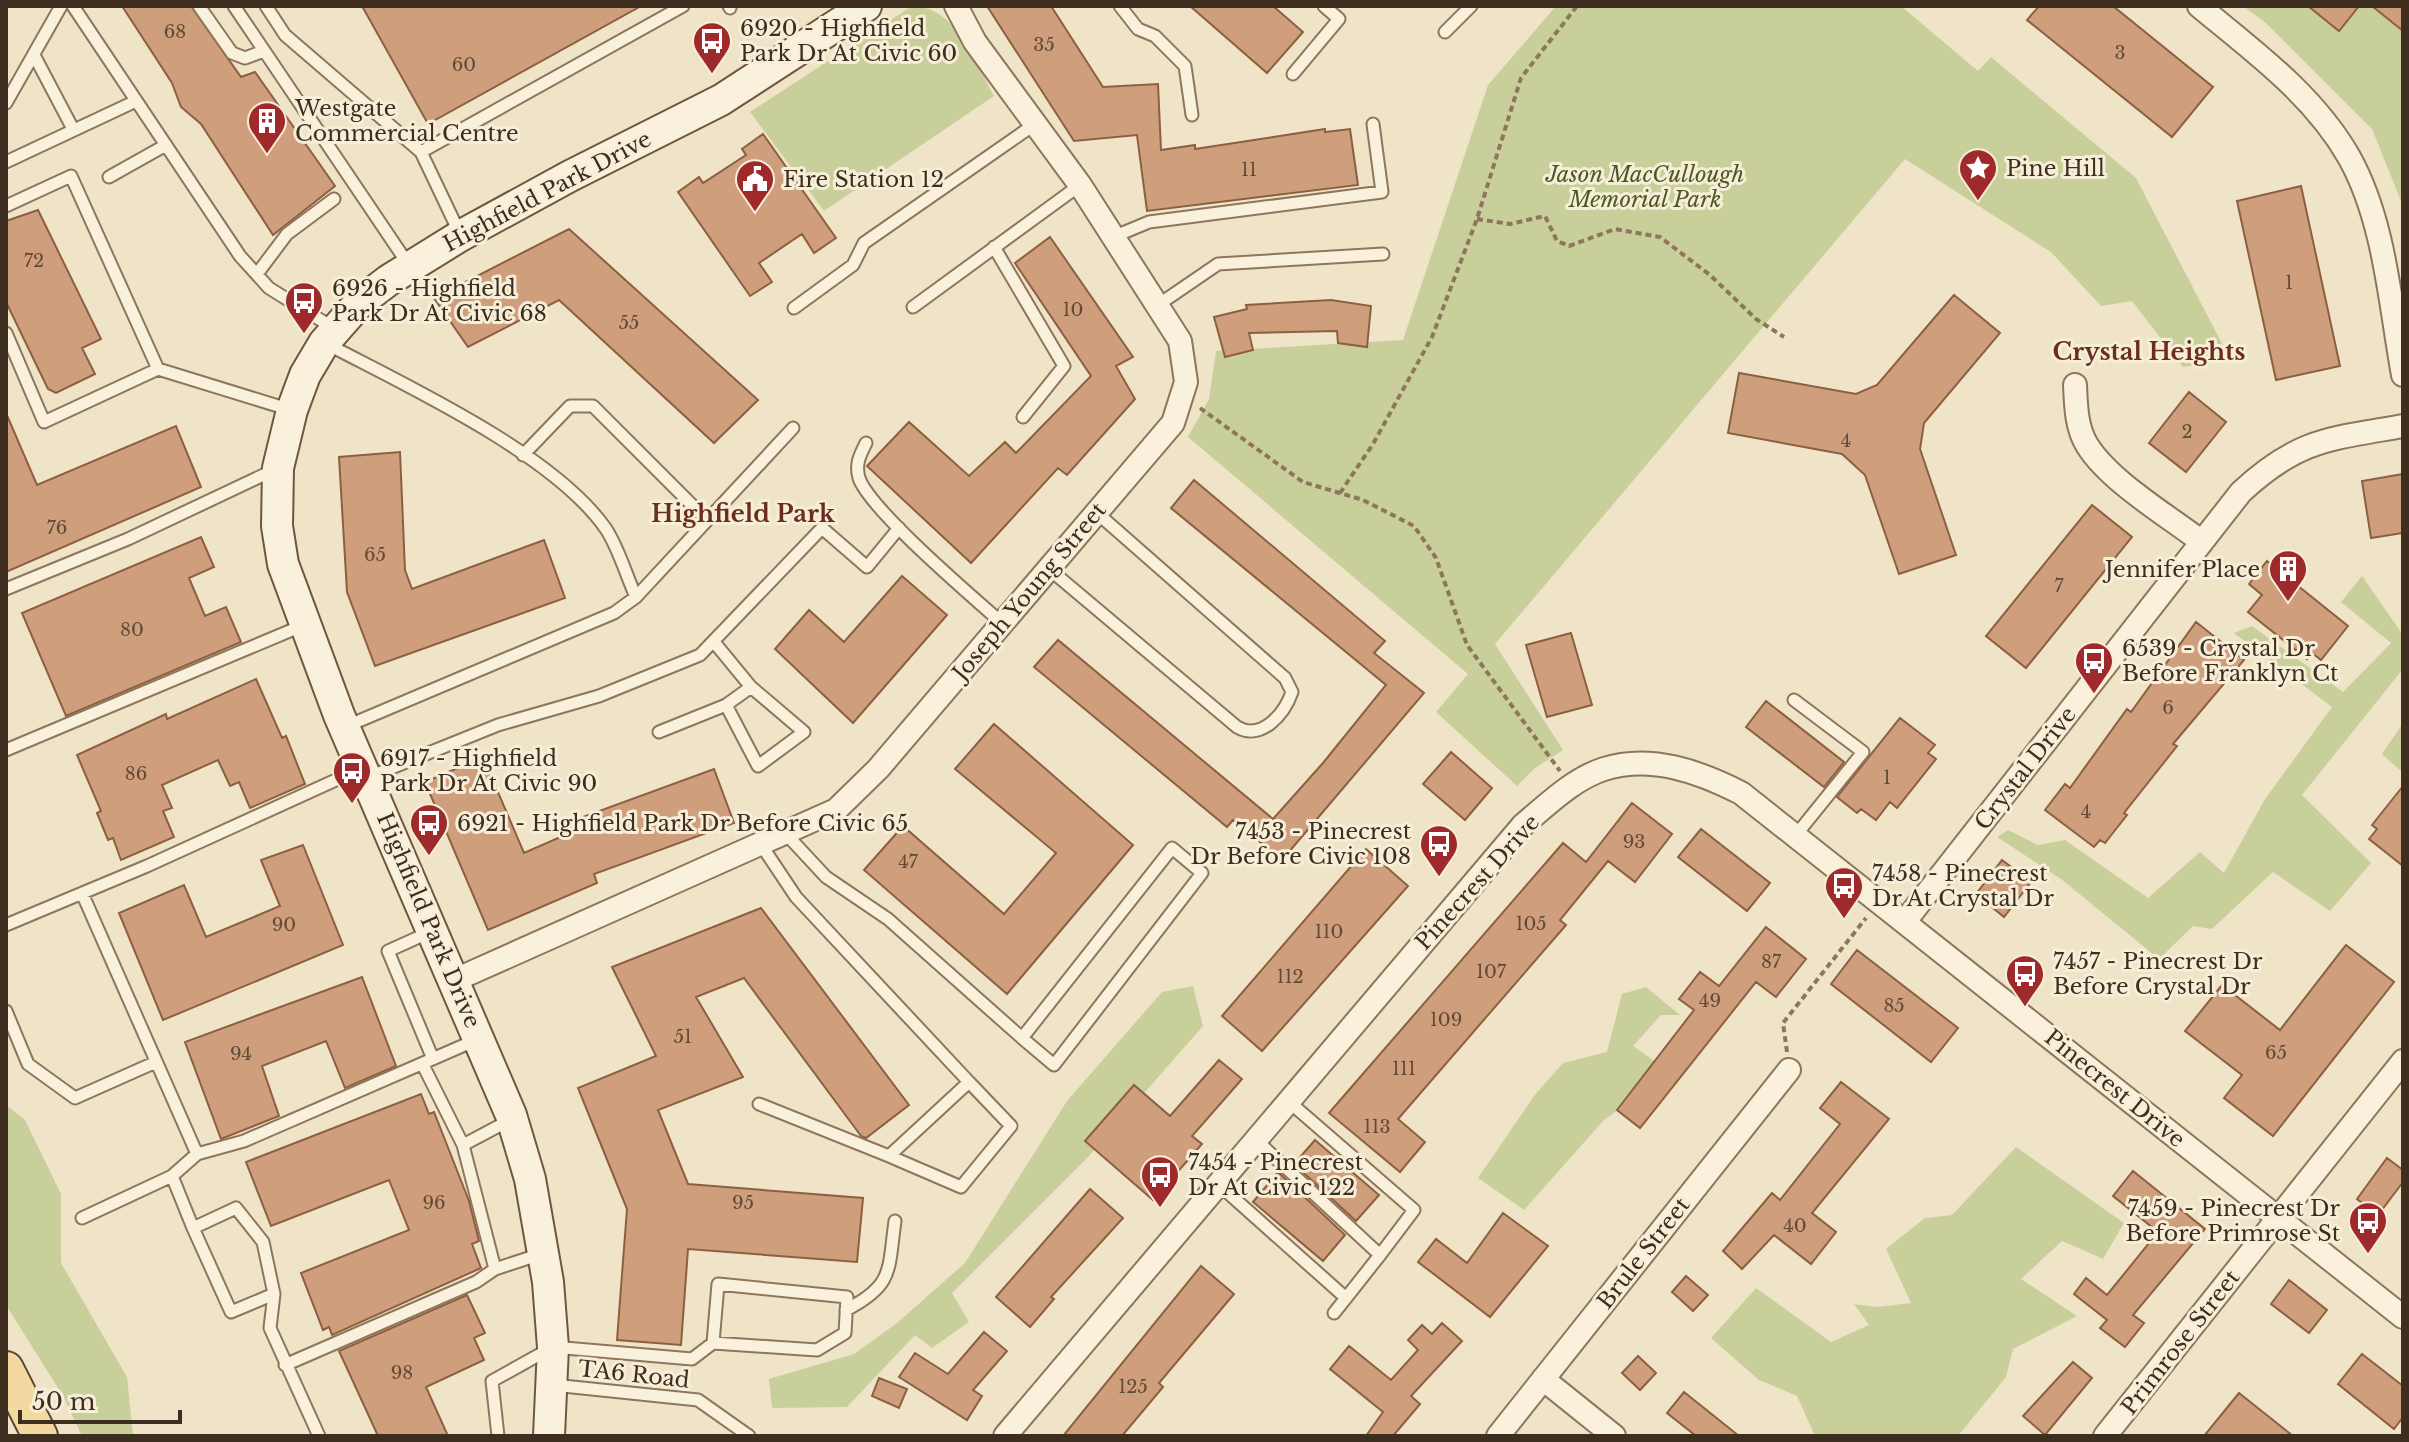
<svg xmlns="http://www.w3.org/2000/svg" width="2409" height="1442" font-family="'Libre Baskerville',serif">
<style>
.green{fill:#c9cf9b}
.building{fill:#cf9f7d;stroke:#8d5f41;stroke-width:2}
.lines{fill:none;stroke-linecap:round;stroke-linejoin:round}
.lane-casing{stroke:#8d765c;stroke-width:15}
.street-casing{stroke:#8d765c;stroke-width:26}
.secondary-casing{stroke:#6f573f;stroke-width:34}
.primary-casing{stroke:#5b4430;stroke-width:38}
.path{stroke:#8d765c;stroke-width:4;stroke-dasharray:6 4;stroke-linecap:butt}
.lane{stroke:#faf1dc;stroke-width:11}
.street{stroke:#faf1dc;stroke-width:22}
.secondary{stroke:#faf1dc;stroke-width:30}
.primary{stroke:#f3d9a0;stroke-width:34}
.labels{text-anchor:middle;stroke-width:6;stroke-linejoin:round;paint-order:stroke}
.number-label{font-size:18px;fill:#624a37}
.poi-label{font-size:22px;fill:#3d2e20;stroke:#f7eed8;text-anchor:start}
.park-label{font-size:22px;font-style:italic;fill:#4d5a26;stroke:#f7eed8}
.street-label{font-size:22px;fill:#3d2e20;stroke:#f7eed8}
.neighbourhood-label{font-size:24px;font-weight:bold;fill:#6b2e1e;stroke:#f7eed8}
</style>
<rect width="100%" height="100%" fill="#f0e4c8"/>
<path class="green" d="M912,6C956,6 976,63 994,96L824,211L750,112Z
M1556,6H1901L1978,71L1991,57L2136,178L2230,359L2183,367L2132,301L2101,306L2051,252L1905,159L1495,644L1563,750L1535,768L1517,786L1436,712L1468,674L1188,437L1209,399L1216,351L1403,340L1488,85Z
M2243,6H2403V206L2372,129L2266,23Z
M2362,576L2403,635V669L2302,795L2371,863L2330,911L2273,872L2212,929L2193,926L2159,959L2061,879L1997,837L2008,830L2038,845L2065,840L2148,898L2200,852L2224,873L2265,799L2332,707L2234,633L2252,626L2343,692L2391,643L2341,602Z
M2403,723V773L2382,754Z
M1193,986L1203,1026L1089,1156L952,1293L969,1322L932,1348L915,1335L847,1407L772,1408L769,1379L854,1354L897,1323L965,1263L1067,1101L1162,992Z
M1646,987L1680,1015H1661L1633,1046L1670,1072L1604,1120L1524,1210L1478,1178L1534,1096L1563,1063L1607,1052L1622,994Z
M6,1105L25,1120L61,1194V1263L127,1377L133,1436H82L63,1396L6,1305Z
M2016,1147L2124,1223L2103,1259L2062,1241L2021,1279L2077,1316L2013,1349L2006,1377L1958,1436H1815L1797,1396L1759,1380L1711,1338L1756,1288L1831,1342L1869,1325L1854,1304L1877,1307L1911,1303L1886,1249L1925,1218L1952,1215Z"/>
<path class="building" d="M122,6H191L241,77L255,72L335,186L273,235L201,124L181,107L172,83Z
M362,6H641L428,124Z
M987,6H1051L1103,87L1158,84L1161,150L1195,145V149L1325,129V132L1350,129L1358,185L1147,211L1137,135L1074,141Z
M1190,6H1273L1303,32L1267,73Z
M2039,6H2113L2213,87L2172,137L2027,20Z
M2308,6H2359L2339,31Z
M2372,6H2403V31Z
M763,134L836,238L814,253L802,234L759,263L772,282L750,296L678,192L699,177L703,183L746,155L742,149Z
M2301,186L2340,366L2276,380L2237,201Z
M38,210L101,339L82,348L95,374L56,393L48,389L6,302V221Z
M569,229L758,400L714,443L559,300L468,347L434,298Z
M1050,237L1133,357L1116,366L1135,399L1067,475L1058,468L971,563L867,466L909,422L969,476L1005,442L1016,453L1091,376L1015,263Z
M1954,295L2000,333L1924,423L1920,449L1956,555L1899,574L1865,475L1842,454L1728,433L1739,373L1856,394L1877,385Z
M1331,300L1371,306L1367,347L1338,343L1337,331L1249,333L1253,350L1225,357L1214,317L1247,309L1246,305Z
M2189,392L2226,422L2186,472L2149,443Z
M6,413L37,485L176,426L201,487L6,572Z
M400,452L405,570L412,589L544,540L565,598L375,666L347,592L339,457Z
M2403,474V533L2371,538L2362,481Z
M1194,480L1385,641L1374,653L1424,693L1282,860L1233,820L1227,827L1034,667L1058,640L1273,819L1323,763L1386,685L1171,508Z
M2092,505L2132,537L2026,668L1986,636Z
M201,537L214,567L189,578L205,616L226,607L241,642L66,716L22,613Z
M2267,561L2348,626L2321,660L2312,653L2307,659L2248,612L2262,595L2249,584Z
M902,576L947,615L853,723L775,649L809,610L844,642Z
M2196,622L2244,660L2173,744L2177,746L2124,813L2127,815L2105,843L2100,840L2094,847L2045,810L2065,784L2070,788L2127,709L2131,712Z
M1571,633L1592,705L1547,717L1526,645Z
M256,679L282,738L286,736L305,784L250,808L239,782L230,786L218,760L162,785L172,808L163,811L174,837L121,860L113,838L108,840L97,813L101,811L77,755L166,714L167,719Z
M1766,701L1844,762L1824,787L1746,727Z
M1900,718L1935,745L1928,753L1936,759L1897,808L1890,802L1876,820L1861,809L1857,813L1837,797Z
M994,724L1133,845L1007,994L864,870L903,826L1004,914L1056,853L955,769Z
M1451,752L1492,788L1465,820L1423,784Z
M483,757L524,853L572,832L569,822L714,769L734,823L594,874L597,883L488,930L425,782Z
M2403,786V866L2369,839L2377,829L2372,825Z
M1632,803L1672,834L1635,882L1608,861L1560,920L1566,925L1398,1119L1425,1142L1400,1172L1329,1113L1563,843L1586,862Z
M1701,829L1770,883L1747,911L1678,857Z
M303,845L343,945L163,1020L119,913L184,885L206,937L280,906L261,860Z
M1366,849L1408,886L1262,1051L1222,1016Z
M2002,860L2031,882L2004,917L1976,894Z
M761,908L909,1105L866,1138L861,1136L744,978L696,997L743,1077L658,1110L688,1184L863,1198L857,1262L688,1249L681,1345L617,1340L627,1209L578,1088L656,1056L612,967Z
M1766,927L1806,959L1776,997L1756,982L1640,1128L1617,1110L1694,1010L1679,999L1700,972L1719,986Z
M2346,945L2394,982L2273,1136L2224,1098L2242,1075L2185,1031L2222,985L2280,1030Z
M1857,950L1958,1028L1931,1062L1831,984Z
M362,977L396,1066L345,1088L326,1041L262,1066L279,1116L221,1139L185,1042Z
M1219,1060L1242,1079L1192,1136L1202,1144L1153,1200L1085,1141L1134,1085L1170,1116Z
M1841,1082L1889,1119L1812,1213L1836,1232L1811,1264L1774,1235L1742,1269L1723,1251L1772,1193L1780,1200L1840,1124L1820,1108Z
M421,1094L429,1114L434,1112L469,1201L479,1241L472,1244L481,1268L332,1335L329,1327L323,1330L301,1273L409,1230L389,1180L271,1226L246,1162Z
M1315,1140L1379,1195L1356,1221L1294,1164Z
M2387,1158L2403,1170V1182L2378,1215L2357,1199Z
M2133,1171L2205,1229L2133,1315L2144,1323L2125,1347L2100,1328L2107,1320L2074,1294L2086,1278L2107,1295L2158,1232L2113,1196Z
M1278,1172L1345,1235L1323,1261L1253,1202Z
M1090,1189L1123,1218L1051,1297L1054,1299L1030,1327L996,1297Z
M1503,1213L1548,1246L1490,1317L1418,1262L1436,1239L1467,1263Z
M1201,1266L1234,1294L1159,1383L1163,1387L1122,1436H1063Z
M1686,1276L1708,1295L1693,1311L1672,1292Z
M2289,1280L2327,1310L2309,1333L2271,1304Z
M467,1295L485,1333L474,1338L484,1360L426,1387L448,1436H378L339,1351Z
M1442,1323L1462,1341L1411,1396L1420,1404L1393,1436H1366L1383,1412L1330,1369L1349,1346L1391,1380L1418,1350L1408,1340L1422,1325L1432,1334Z
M984,1332L1007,1351L973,1390L982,1396L967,1420L899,1377L915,1353L948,1374Z
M2362,1354L2403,1386V1417L2394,1429L2338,1384Z
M1638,1356L1656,1373L1640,1390L1622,1373Z
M2073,1362L2092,1378L2045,1435L2023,1416Z
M879,1378L907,1389L899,1408L872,1396Z
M1684,1392L1739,1436H1696L1667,1413Z
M2239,1393L2293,1436H2204Z"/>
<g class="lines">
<defs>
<path id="lane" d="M73,6L240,256L269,288L335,329
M199,6L232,53L245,58L264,51
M234,6L408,264
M266,6L285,35L421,152
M729,6L730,8
M1120,6L1138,29L1155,36L1185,66L1192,115
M1445,32L1471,6
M34,55L73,129
M1293,74L1339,19L1324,6
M6,103L61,6
M6,162L136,101
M109,177L166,145
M6,206L71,176L158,369
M460,234L421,152L683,6
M1113,237L1149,222L1382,192L1373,124
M994,247L1064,366L1023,417
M257,274L287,234L334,199
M1158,305L1218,264L1383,254
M913,307L1080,185
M794,308L853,265L864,243L1035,124
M6,333L44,422L158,369L291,410
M325,343C407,386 554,454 606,529C619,549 626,575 636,597L614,613L347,726
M866,443C860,455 855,464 859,478C870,510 973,597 1003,624
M523,455L570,406H593L707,520
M1048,568L1237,727C1261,741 1284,715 1292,692L1285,678L1096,512
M6,589L128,539L274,470
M636,597L793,428
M1794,700L1863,752L1796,835
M726,705L751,687
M659,732L726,705L758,766L804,732L751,687L714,642
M6,750L304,625
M369,777L498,725L599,696L700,655L822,528L867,567L899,528
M786,834L826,877L888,919L1022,1038L1172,848L1202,873L1054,1065L1022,1038
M82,893L197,1154L244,1141L476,1040
M6,925L147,866L360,769
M430,932L388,951L433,1059
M6,1011L28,1064L75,1098L156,1062
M423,1065L463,1145L510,1120
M759,1104L889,1156L969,1082L796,897L760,843
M1255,1139L1380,1255L1414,1210L1287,1100
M463,1145L495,1269L541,1254
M889,1156L961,1187L1011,1126L969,1082
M172,1176L193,1228L236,1208L263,1242L274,1294L231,1312L193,1228
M1218,1184L1346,1298L1334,1313
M82,1218L172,1176L197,1154
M274,1294L270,1328L319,1436
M1346,1298L1380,1255
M846,1310C894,1285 888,1271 895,1221
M285,1365L476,1282L495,1269
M553,1385L698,1400L749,1436
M498,1436L492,1381L553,1347L692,1359L713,1343L817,1350L845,1333L847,1297L718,1284L713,1343"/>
<path id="street" d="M2199,6C2253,51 2313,94 2349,157C2385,221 2390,304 2403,375
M2075,385C2076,405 2076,427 2087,445C2109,481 2168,516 2202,542
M1906,920L2241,492C2298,439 2329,439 2403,426
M455,980L836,810L878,769L1173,423L1186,382L1180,341L1080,185L975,42L956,6
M1543,1379L1614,1436
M1005,1436L1523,825C1547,805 1573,779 1604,769C1651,754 1700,772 1741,793L2403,1317
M1498,1436L1789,1070
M2105,1436L2403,1061"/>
<path id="secondary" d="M549,1436L553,1347L548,1282L530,1179L511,1115L339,715L283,564L277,526L278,468L292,410L305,375L324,343L360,302L389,280L460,236L570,176L721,100L866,6"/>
<path id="primary" d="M6,1369L40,1436"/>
</defs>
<use href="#lane" class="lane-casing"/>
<use href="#street" class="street-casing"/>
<use href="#secondary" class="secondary-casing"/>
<use href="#primary" class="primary-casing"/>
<path class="path" d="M1477,219L1510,224L1545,216L1557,241L1569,246L1615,229L1660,237L1710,275L1756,319L1784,337
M1200,408L1303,482L1363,500L1414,526L1436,558L1467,645L1560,771
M1340,493L1373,444L1432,337L1477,219L1521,78L1577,6
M1787,1052L1783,1023L1866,918"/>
<use href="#lane" class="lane"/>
<use href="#street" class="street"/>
<use href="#secondary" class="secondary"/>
<use href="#primary" class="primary"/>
</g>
<defs>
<symbol id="bus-pin" viewBox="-11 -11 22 30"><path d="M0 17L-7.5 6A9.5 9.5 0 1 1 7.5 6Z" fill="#9e2a2b" stroke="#f7eed8"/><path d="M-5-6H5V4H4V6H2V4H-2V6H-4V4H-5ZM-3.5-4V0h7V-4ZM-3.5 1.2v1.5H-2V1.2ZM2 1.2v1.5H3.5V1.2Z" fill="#fff"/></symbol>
<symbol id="building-pin" viewBox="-11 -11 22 30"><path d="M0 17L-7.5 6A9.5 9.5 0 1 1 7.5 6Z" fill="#9e2a2b" stroke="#f7eed8"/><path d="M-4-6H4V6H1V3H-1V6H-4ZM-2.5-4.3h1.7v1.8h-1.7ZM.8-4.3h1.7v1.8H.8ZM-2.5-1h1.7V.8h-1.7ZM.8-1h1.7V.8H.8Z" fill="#fff"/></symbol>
<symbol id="sight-pin" viewBox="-11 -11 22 30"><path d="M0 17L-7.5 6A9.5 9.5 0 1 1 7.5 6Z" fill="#9e2a2b" stroke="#f7eed8"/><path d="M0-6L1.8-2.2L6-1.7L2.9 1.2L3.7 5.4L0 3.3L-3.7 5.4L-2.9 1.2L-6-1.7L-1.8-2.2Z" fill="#fff"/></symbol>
<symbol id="civic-pin" viewBox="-11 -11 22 30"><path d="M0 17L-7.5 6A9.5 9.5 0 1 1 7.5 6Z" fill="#9e2a2b" stroke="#f7eed8"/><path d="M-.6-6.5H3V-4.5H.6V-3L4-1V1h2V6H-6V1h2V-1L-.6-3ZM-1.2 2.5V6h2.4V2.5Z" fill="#fff"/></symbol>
</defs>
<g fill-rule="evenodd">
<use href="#bus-pin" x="690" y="19" width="44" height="60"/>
<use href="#building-pin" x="245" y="99" width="44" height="60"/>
<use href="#sight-pin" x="1956" y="146" width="44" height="60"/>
<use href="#civic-pin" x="733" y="157" width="44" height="60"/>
<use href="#bus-pin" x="282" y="279" width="44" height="60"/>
<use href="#building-pin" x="2266" y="547" width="44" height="60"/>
<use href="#bus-pin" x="2072" y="639" width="44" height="60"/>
<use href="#bus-pin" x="330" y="749" width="44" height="60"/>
<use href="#bus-pin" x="407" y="801" width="44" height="60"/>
<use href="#bus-pin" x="1417" y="822" width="44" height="60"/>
<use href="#bus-pin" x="1822" y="864" width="44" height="60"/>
<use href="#bus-pin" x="2003" y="952" width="44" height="60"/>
<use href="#bus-pin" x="1138" y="1153" width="44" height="60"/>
<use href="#bus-pin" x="2346" y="1199" width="44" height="60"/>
</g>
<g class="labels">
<g class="number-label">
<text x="175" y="38">68</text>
<text x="1044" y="51">35</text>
<text x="2120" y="59">3</text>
<text x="464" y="71">60</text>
<text x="1249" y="176">11</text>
<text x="34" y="267">72</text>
<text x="2289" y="289">1</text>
<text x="1073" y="316">10</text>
<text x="629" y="329">55</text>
<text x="2187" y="438">2</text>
<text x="1846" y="447">4</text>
<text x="57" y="534">76</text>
<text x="375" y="561">65</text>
<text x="2059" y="592">7</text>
<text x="132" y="636">80</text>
<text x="2168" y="714">6</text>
<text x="136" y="780">86</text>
<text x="1887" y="784">1</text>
<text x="2086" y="818">4</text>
<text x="1634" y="848">93</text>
<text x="908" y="868">47</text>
<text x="1531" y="930">105</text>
<text x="284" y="931">90</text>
<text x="1329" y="938">110</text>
<text x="1771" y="968">87</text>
<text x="1491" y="978">107</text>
<text x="1290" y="983">112</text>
<text x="1710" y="1007">49</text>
<text x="1894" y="1012">85</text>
<text x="1446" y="1026">109</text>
<text x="683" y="1043">51</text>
<text x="2276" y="1059">65</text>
<text x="241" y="1060">94</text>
<text x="1404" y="1075">111</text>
<text x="1377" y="1133">113</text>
<text x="434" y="1209">96</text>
<text x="743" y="1209">95</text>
<text x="1795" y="1232">40</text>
<text x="402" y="1379">98</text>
<text x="1133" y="1393">125</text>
</g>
<g class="poi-label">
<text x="740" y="36">6920 - Highfield<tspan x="740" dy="25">Park Dr At Civic 60</tspan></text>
<text x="295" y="116">Westgate<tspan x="295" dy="25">Commercial Centre</tspan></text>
<text x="2006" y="176">Pine Hill</text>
<text x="783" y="187">Fire Station 12</text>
<text x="332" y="296">6926 - Highfield<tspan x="332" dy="25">Park Dr At Civic 68</tspan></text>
<text x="2260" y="577" text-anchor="end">Jennifer Place</text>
<text x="2122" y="656">6539 - Crystal Dr<tspan x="2122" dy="25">Before Franklyn Ct</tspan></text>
<text x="380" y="766">6917 - Highfield<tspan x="380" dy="25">Park Dr At Civic 90</tspan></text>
<text x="457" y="831">6921 - Highfield Park Dr Before Civic 65</text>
<text x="1411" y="839" text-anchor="end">7453 - Pinecrest<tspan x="1411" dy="25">Dr Before Civic 108</tspan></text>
<text x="1872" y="881">7458 - Pinecrest<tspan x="1872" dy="25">Dr At Crystal Dr</tspan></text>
<text x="2053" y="969">7457 - Pinecrest Dr<tspan x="2053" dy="25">Before Crystal Dr</tspan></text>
<text x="1188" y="1170">7454 - Pinecrest<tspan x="1188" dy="25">Dr At Civic 122</tspan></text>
<text x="2340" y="1216" text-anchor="end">7459 - Pinecrest Dr<tspan x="2340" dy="25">Before Primrose St</tspan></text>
</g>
<g class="park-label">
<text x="1645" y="182">Jason MacCullough<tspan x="1645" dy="25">Memorial Park</tspan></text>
</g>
<g class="street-label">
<text transform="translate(547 191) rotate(-28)" y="8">Highfield Park Drive</text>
<text transform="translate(1029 591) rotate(-50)" y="8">Joseph Young Street</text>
<text transform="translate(2025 768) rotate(-52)" y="8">Crystal Drive</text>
<text transform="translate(1477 882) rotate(-48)" y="8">Pinecrest Drive</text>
<text transform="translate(429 920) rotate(67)" y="8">Highfield Park Drive</text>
<text transform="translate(2115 1088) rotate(39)" y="8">Pinecrest Drive</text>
<text transform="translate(1643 1253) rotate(-52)" y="8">Brule Street</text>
<text transform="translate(2180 1342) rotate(-52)" y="8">Primrose Street</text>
<text transform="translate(634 1374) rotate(6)" y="8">TA6 Road</text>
</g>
<g class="neighbourhood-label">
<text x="2149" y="360">Crystal Heights</text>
<text x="743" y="522">Highfield Park</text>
</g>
</g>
<rect width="2409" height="1442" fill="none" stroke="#3d2e20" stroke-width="16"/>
<path d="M20 1410v12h160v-12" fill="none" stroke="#3d2e20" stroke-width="4"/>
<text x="32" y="1410" font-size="24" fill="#3d2e20" stroke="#f7eed8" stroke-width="6" paint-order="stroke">50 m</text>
</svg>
